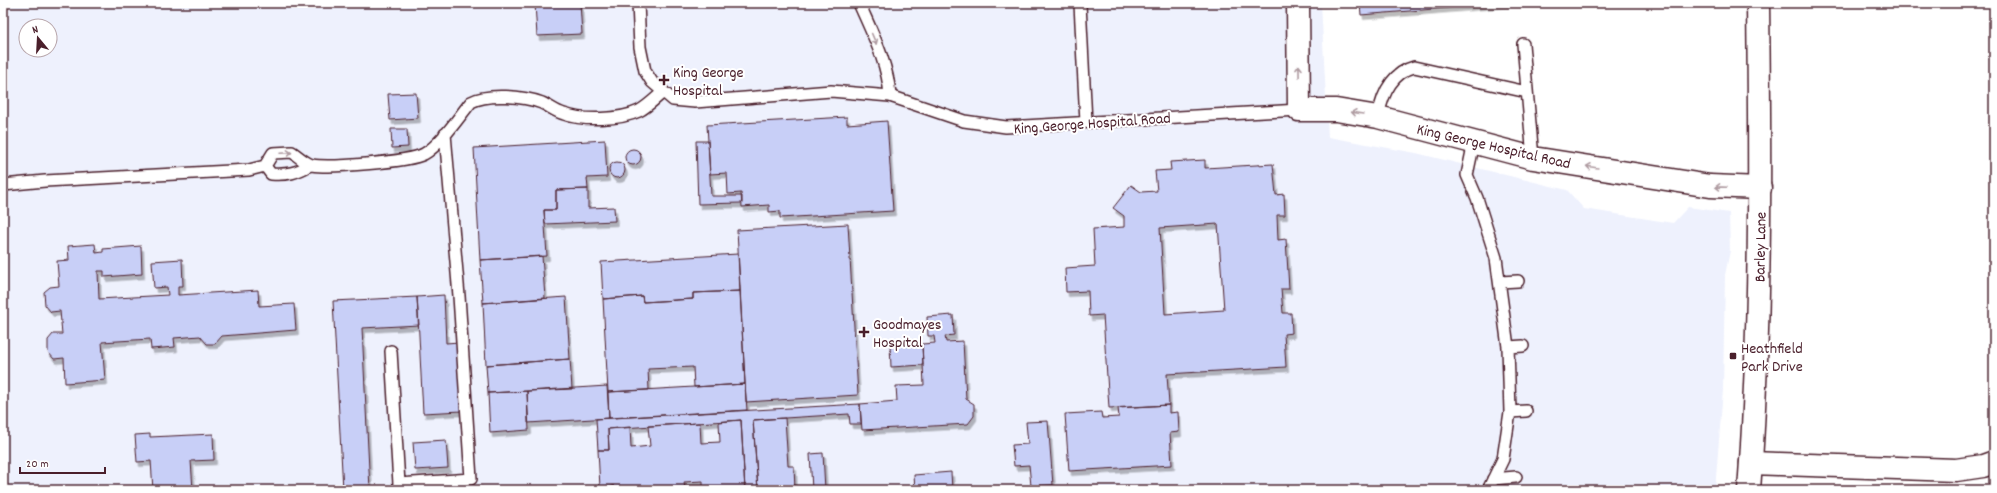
<svg xmlns="http://www.w3.org/2000/svg" width="1997" height="493" font-family="Dekko,sans-serif">
<style>
.built{fill:#eef1fd;fill-rule:evenodd}
.building{fill:#c8cff7;stroke:#4a1f2b;fill-rule:evenodd;filter:url(#shadow)}
.lines{fill:none;stroke-linecap:round;stroke-linejoin:round}
.lane-casing{stroke:#4a1f2b;stroke-width:14}
.street-casing{stroke:#4a1f2b;stroke-width:25}
.secondary-casing{stroke:#4a1f2b;stroke-width:25}
.lane{stroke:#fff;stroke-width:11}
.street{stroke:#fff;stroke-width:22}
.secondary{stroke:#fff;stroke-width:22}
.oneway{stroke:#ae9aa0}
.poi-dot{fill:#4a1f2b;stroke:#fff;stroke-width:1.5}
.labels{text-anchor:middle;stroke-width:4;stroke-linejoin:round;paint-order:stroke}
.poi-label{font-size:16px;fill:#4a1f2b;stroke:#fff;text-anchor:start}
.street-label{font-size:16px;fill:#4a1f2b;stroke:#fff}
</style>
<defs>
<filter id="shadow"><feDropShadow dx="2.5" dy="4.5" stdDeviation="0" flood-color="#0004"/></filter>
</defs>
<rect width="100%" height="100%" fill="#fff"/>
<filter id="ink" filterUnits="userSpaceOnUse"><feTurbulence type="fractalNoise" baseFrequency=".025" numOctaves="2"/><feDisplacementMap in="SourceGraphic" scale="8" xChannelSelector="R" yChannelSelector="G"/><feConvolveMatrix kernelMatrix="1 2 1 2 8 2 1 2 1" color-interpolation-filters="sRGB"/></filter>
<g filter="url(#ink)">
<path class="built" d="M3,3H1321L1328,137L1416,153L1567,190L1584,209L1673,223L1688,207L1729,213L1730,251L1725,275L1723,390L1715,490H3ZM26,26H50V50H26Z"/>
<path class="building" d="M535,3H580L582,34L537,36Z
M1360,3H1507L1361,15Z
M416,93L418,118L390,120L388,94Z
M847,117V124L887,121L893,211L780,218V211L769,212V205L742,207L741,193L728,194L727,173L710,174L707,125Z
M391,129H407L408,147L392,148Z
M605,140L607,177L587,178L588,189L556,190V210H544L547,256L480,260L474,148Z
M696,141H708L711,196H742V203L698,204Z
M625 157a8 8 0 1 1 16 0a8 8 0 1 1-16 0Z
M1205,160V168L1273,164L1276,195L1284,194L1285,215H1277L1278,240L1286,239L1289,289H1281L1283,313H1291L1292,333L1284,334L1286,367L1167,374L1169,405L1109,408L1103,315L1089,316L1088,291L1066,292L1065,268L1095,266L1093,229L1124,227V216L1113,208L1131,185L1141,192L1157,191L1155,171L1171,170L1170,162ZM1218,224L1224,310L1165,314L1160,228Z
M609 170a8 8 0 1 1 16 0a8 8 0 1 1-16 0Z
M588,189V208L614,207L615,221L545,224L544,210H556V190Z
M848,224L858,395L746,402L737,230Z
M95,244L96,253L103,252V249L141,246L142,274L104,277V271H98L99,299L168,295L167,287L154,288L152,261L182,259L183,286H178V295L258,290L259,306L294,304L296,330L222,336L215,344H207L200,336L174,338L175,347L151,349L150,339L102,342L105,380L65,383L64,358L54,359L48,352V340L53,334H62L60,311L51,312L45,305L44,292L50,287L59,286L57,261L69,260L68,246Z
M738,254L740,291L693,293V299L643,302L642,296L603,299L601,262Z
M542,256L545,298L483,303L480,260Z
M740,291L745,384L694,387L693,367L648,369L649,390L608,392L603,299L642,296L643,302L693,299V293Z
M444,295L446,343L459,342L462,411L423,413L417,297Z
M417,297L419,325L362,328L370,490H343L333,301Z
M566,297L570,359L486,365L483,303Z
M953,315L954,335L945,336L946,342L963,341L966,399L974,404V416L968,424L862,430L860,404L897,401L896,386L924,385L922,344L935,343L934,336H928L927,317Z
M922,344L923,365L891,367L890,345Z
M570,359L572,389L488,393L486,365Z
M745,384L747,410L609,418L608,392Z
M607,386L609,418L528,423L527,391Z
M527,391L529,430L490,433L488,393Z
M860,404L861,424H850L849,414L753,420L758,490H745L741,420L608,429L609,450H598L596,419Z
M1169,405V413L1178,412L1179,432L1170,433L1172,465L1069,471L1065,414L1101,412L1102,418L1119,417L1118,408Z
M785,418L788,466H794L795,490H758L753,420Z
M741,420L745,490H703V481L684,482L685,490H616L614,486L600,488L598,450H609L608,429L630,427L631,448L650,446L648,426L700,423L701,443L720,442L719,422Z
M1048,421L1053,485L1031,486L1029,465L1014,466L1012,445L1028,444L1026,422Z
M150,434V437L213,434L214,460L191,461L193,490H153L151,461L137,462L135,435Z
M446,440L448,468L415,470L413,442Z
M823,453L825,490H812L810,454Z
M951,472L952,490H915L914,475Z
M614,486V490H600V488Z
M483,487V490H452V489Z"/>
<g class="lines">
<defs>
<path id="lane" d="M638,3L640,47L645,71L652,82L673,100L695,102L831,91L890,96L964,121L1006,127L1299,110
M859,3C872,33 888,63 890,96
M1080,4L1086,122
M1523,44L1533,158
M1378,117C1382,95 1391,73 1414,67L1527,92
M1474,142L1467,175L1477,198L1496,258L1508,347L1510,412L1503,459L1488,490
M265,166L271,174C288,175 296,173 310,165
M3,185L45,181L249,170L265,166L273,153L292,152C298,156 305,163 312,165C330,168 409,162 424,154C441,144 458,118 471,102C487,93 524,96 542,103C549,106 556,112 564,114C583,121 620,120 639,111C647,107 656,98 663,92
M1500,282L1518,281
M1508,347L1523,346
M391,351L399,484L471,479L459,296L445,134
M1510,412L1526,411
M1493,479L1516,477"/>
<path id="street" d="M1298,3L1299,110H1336L1378,117L1533,158L1710,186L1760,188
M1751,463L1956,470L1983,466L1994,462"/>
<path id="secondary" d="M1749,490C1761,328 1760,165 1758,3"/>
</defs>
<use href="#lane" class="lane-casing"/>
<use href="#street" class="street-casing"/>
<use href="#secondary" class="secondary-casing"/>
<use href="#lane" class="lane"/>
<use href="#street" class="street"/>
<use href="#secondary" class="secondary"/>
</g>
<defs><path id="oneway-shaft" d="M-6 0H5M1.5-3L5.5 0L1.5 3" fill="none" stroke-width="1.6" stroke-linecap="round" stroke-linejoin="round"/></defs>
<g class="oneway">
<use href="#oneway-shaft" transform="translate(874 39) rotate(67)"/>
<use href="#oneway-shaft" transform="translate(1299 71) rotate(-91)"/>
<use href="#oneway-shaft" transform="translate(1357 113) rotate(-171)"/>
<use href="#oneway-shaft" transform="translate(286 153) rotate(-3)"/>
<use href="#oneway-shaft" transform="translate(1592 167) rotate(-171)"/>
<use href="#oneway-shaft" transform="translate(1721 187) rotate(-178)"/>
</g>
</g>
<g class="poi-dot">
<path d="M662 74h4v4h4v4h-4v4h-4v-4h-4v-4h4z"/>
<path d="M862 326h4v4h4v4h-4v4h-4v-4h-4v-4h4z"/>
<rect x="1729" y="352" width="8" height="8" rx="2"/>
</g>
<g class="labels">
<g class="poi-label">
<text x="673" y="77">King George<tspan x="673" dy="18">Hospital</tspan></text>
<text x="873" y="329">Goodmayes<tspan x="873" dy="18">Hospital</tspan></text>
<text x="1741" y="353">Heathfield<tspan x="1741" dy="18">Park Drive</tspan></text>
</g>
<g class="street-label">
<text transform="translate(1092 122) rotate(-4)" y="6">King George Hospital Road</text>
<text transform="translate(1494 145) rotate(13)" y="6">King George Hospital Road</text>
<text transform="translate(1759 247) rotate(-89)" y="6">Barley Lane</text>
</g>
</g>
<rect width="1997" height="493" fill="none" stroke="#fff" stroke-width="16"/>
<rect x="8" y="8" width="1981" height="477" fill="none" stroke="#4a1f2b" stroke-width="1.5" filter="url(#ink)"/>
<g transform="translate(38 38) rotate(342)"><circle r="19" fill="#ffffff" stroke="#b7a5aa"/>
<path d="M0-3L7 15L0 10L-7 15Z" fill="#4a1f2b"/>
<text y="-6" font-size="11" font-weight="bold" text-anchor="middle" fill="#4a1f2b">N</text>
</g>
<path d="M20 467v6h85v-6" fill="none" stroke="#4a1f2b" stroke-width="2"/>
<text x="26" y="467" font-size="12" fill="#4a1f2b" stroke="#ffffff" stroke-width="3" paint-order="stroke">20 m</text>
</svg>
